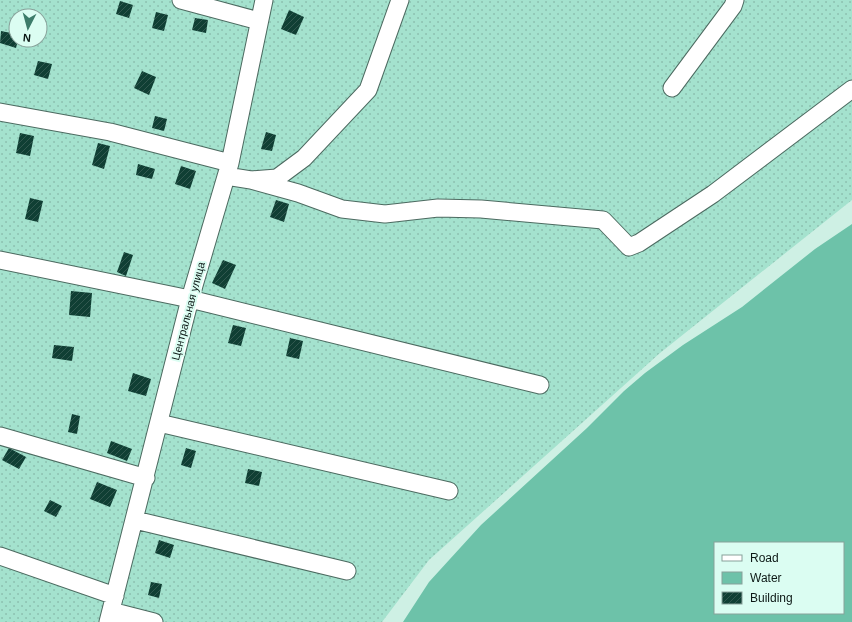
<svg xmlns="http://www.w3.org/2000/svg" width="852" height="622" font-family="Arial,sans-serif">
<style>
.grass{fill:url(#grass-dots);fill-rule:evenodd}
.water{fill:#6dc2a9;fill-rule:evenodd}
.building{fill:url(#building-hatch)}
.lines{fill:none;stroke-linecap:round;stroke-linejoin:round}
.minor-casing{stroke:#4c6a60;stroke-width:19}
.minor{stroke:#fff;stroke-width:17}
.labels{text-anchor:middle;stroke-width:4;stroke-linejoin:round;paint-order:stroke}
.street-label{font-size:11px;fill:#0c1815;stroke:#dbfdf2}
</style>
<defs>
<pattern id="grass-dots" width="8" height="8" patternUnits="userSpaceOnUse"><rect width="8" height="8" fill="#a4e2ce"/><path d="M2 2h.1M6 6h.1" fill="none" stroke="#8cc1b0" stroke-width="1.8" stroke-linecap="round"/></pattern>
<pattern id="building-hatch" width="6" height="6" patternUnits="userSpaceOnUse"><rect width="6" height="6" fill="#103f34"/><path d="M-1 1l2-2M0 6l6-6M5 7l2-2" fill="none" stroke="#31584f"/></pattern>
</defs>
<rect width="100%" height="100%" fill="#cef0e4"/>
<path class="grass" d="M0,0H852V200L660,353L429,560L382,622H0ZM16,16H40V40H16Z"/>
<path class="water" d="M852,224V622H403L429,582L481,525L587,428L624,391L645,373L683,345L742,307L815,249ZM715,543H843V613H715Z"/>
<path class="building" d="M120,1L133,5L129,18L116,14Z
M289,10L304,17L296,35L281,29Z
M156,12L168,15L164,31L152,28Z
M195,18L208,20L206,33L192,30Z
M1,31L16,34V40H18L16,48L0,43Z
M38,61L52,64L48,79L34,75Z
M142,71L156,77L149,95L134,88Z
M155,116L167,119L164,131L152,128Z
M266,132L276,135L272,151L261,149Z
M20,133L34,136L30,156L16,153Z
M98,143L110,146L104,169L92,165Z
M138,164L155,169L152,179L136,175Z
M181,166L196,171L190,189L175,184Z
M30,198L43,201L38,222L25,219Z
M276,200L289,204L284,222L270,217Z
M124,252L133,255L126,276L117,272Z
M223,260L236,265L225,289L212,283Z
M71,291L92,293L90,317L69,315Z
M233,325L246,328L241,346L228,343Z
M290,338L303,341L299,359L286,356Z
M54,345L74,347L72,361L52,358Z
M133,373L151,379L146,396L128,391Z
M72,414L80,416L77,434L68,432Z
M111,441L132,449L127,461L107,453Z
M9,448L26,457L19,469L2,460Z
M186,448L196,451L191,468L181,465Z
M248,469L262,472L259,486L245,483Z
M97,482L117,490L110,507L90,499Z
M50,500L62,506L56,517L44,511Z
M159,540L174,545L170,558L155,553Z
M151,582L162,584L159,598L148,595Z"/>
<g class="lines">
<defs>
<path id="minor" d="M181,0L259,21
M672,88L733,6L735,0
M0,112L110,132L230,163
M226,176L251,180L277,178L304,158L368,90L400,0
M251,180L298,193L342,209L385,214L438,208L481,209L603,220L629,247L639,243L713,194L852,89
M0,260L190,299L540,385
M159,423L449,491
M0,436L146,478
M135,520L347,571
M0,556L115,596
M111,611L154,622
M108,622L190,299L230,163L264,0"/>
</defs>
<use href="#minor" class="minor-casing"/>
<use href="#minor" class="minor"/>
</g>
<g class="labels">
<g class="street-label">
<text transform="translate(188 311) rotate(-75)" y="4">Центральная улица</text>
</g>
</g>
<rect x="714" y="542" width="130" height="72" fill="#dbfdf2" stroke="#88a19a"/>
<rect x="722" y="555" width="20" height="6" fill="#ffffff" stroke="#88a19a"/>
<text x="750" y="562" font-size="12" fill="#0c1815">Road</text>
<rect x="722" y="572" width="20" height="12" fill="#6dc2a9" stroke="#88a19a"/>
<text x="750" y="582" font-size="12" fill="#0c1815">Water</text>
<rect x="722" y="592" width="20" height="12" fill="url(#building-hatch)" stroke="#88a19a"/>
<text x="750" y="602" font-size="12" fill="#0c1815">Building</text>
<g transform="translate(28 28) rotate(186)"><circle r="19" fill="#dbfdf2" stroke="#88a19a"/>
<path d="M0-3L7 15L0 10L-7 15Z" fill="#3c7c6a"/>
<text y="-6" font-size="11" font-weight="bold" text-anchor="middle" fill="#0c1815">N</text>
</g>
</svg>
